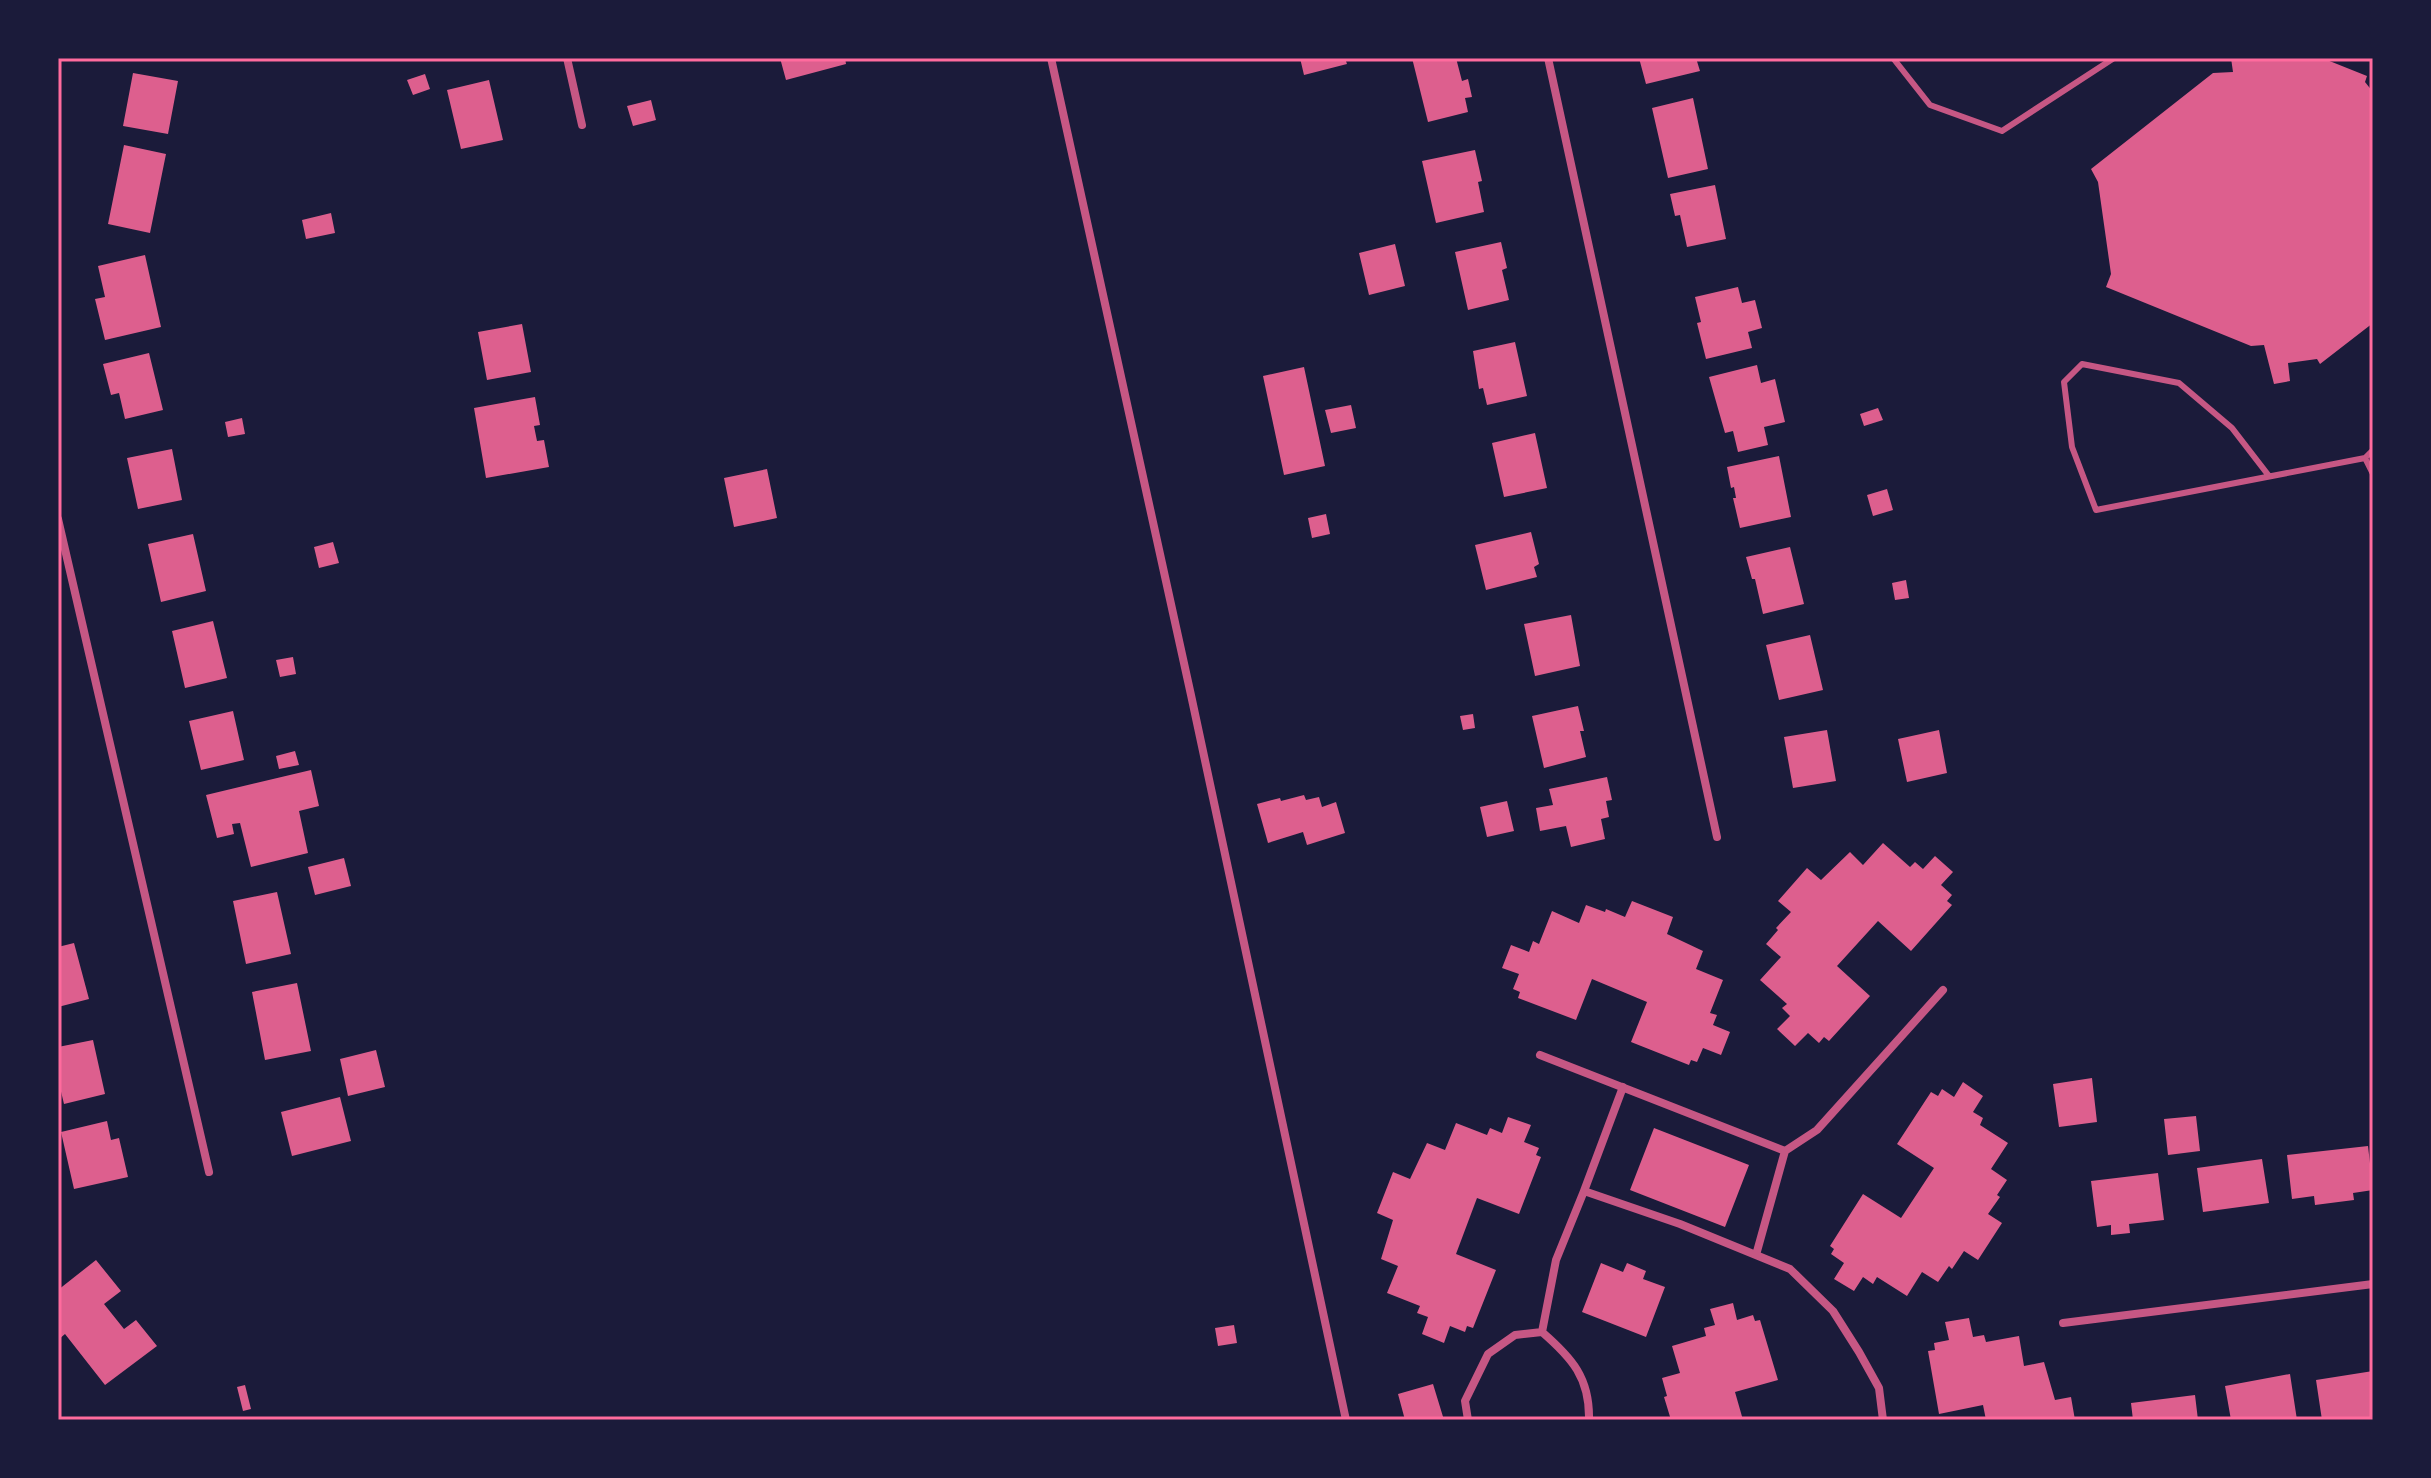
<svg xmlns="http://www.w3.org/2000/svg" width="2431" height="1478" font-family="'Times New Roman',serif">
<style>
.building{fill:#dd5f8e}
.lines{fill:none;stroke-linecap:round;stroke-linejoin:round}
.service{stroke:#c65784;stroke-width:6}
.minor{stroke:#c65784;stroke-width:8}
.neatline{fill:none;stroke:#ff6b9d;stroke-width:3}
</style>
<rect width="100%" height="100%" fill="#1b1b3a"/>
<path class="building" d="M780,58H845L846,64L786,80Z
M1300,58H1345L1347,64L1304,75Z
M1412,58H1456L1462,81L1468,79L1472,97L1465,98L1468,112L1428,122Z
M1639,58H1696L1700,71L1646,84Z
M2231,58H2322L2367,76L2365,82L2373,92V323L2320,364L2317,359L2288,363L2290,381L2274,384L2264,345L2251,346L2106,287L2111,274L2098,182L2091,169L2213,73L2233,72Z
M133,73L178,81L168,134L123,126Z
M425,74L430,89L413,95L407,80Z
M489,80L503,140L461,149L447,90Z
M1693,98L1708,169L1668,178L1652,108Z
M651,100L656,120L633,126L627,106Z
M124,145L166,154L150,233L108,224Z
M1475,150L1482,181L1478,182L1484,212L1436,223L1422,161Z
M1715,185L1726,239L1687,247L1680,215L1675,216L1670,194Z
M331,213L335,233L306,239L302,220Z
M1501,242L1507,268L1502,270L1509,300L1468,310L1455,252Z
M1395,244L1405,286L1369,295L1359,253Z
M145,255L161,327L105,340L95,299L105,297L98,266Z
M1738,287L1742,303L1755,300L1762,328L1748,332L1752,348L1706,359L1697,323L1701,322L1695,297Z
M522,324L531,372L487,380L478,332Z
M1515,342L1527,396L1487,405L1483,388L1479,389L1473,351Z
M149,353L163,410L125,419L119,393L111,395L103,364Z
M1757,365L1761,383L1775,379L1785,422L1764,427L1768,445L1738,452L1733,431L1725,433L1709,377Z
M1304,367L1325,466L1284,475L1263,376Z
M535,397L540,425L534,426L537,441L544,440L549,467L486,478L474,408Z
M1351,405L1356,428L1331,433L1325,410Z
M1878,408L1883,420L1864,426L1860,414Z
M242,418L245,434L228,437L225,422Z
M1535,433L1547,488L1504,497L1492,443Z
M172,449L182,500L138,509L127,458Z
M1779,456L1791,517L1740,528L1733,498H1736L1734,487L1731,488L1727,467Z
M767,469L777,518L734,527L724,478Z
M1887,489L1893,510L1873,516L1867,495Z
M1326,514L1330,534L1312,538L1308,518Z
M1531,532L1539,564L1534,567L1537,577L1486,590L1475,545Z
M193,534L206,591L161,602L148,544Z
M333,542L339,563L319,568L314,547Z
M1790,547L1804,604L1763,614L1755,579H1752L1746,557Z
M1906,580L1909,598L1895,600L1892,583Z
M1571,615L1580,666L1535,676L1524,624Z
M213,621L227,678L185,688L172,631Z
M1810,635L1823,690L1779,700L1766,645Z
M293,657L296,674L280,677L276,660Z
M1578,706L1584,731H1580L1586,757L1544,768L1532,716Z
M233,711L244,760L201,770L189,721Z
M1473,714L1475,728L1463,730L1460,716Z
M1827,730L1836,781L1793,788L1784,737Z
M1939,730L1947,773L1907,782L1898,739Z
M295,751L299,765L279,769L276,756Z
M311,770L319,806L299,811L308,853L251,867L240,823L232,824L234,834L217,838L206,795Z
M1607,777L1612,800L1606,801L1609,817L1601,819L1605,839L1571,847L1566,826L1540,831L1536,808L1553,805L1549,789Z
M1304,795L1306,800L1319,797L1322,807L1336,802L1345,833L1307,845L1303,832L1268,843L1257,804L1280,798L1281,801Z
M1507,801L1514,831L1487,837L1480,807Z
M1883,843L1910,867L1915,862L1923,869L1935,856L1953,872L1941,885L1952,895L1947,901L1952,905L1911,951L1878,921L1837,966L1870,996L1829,1041L1824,1037L1819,1043L1808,1033L1795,1046L1777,1029L1790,1016L1782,1008L1787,1004L1760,980L1781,957L1766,944L1778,930L1776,928L1791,912L1778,901L1807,868L1821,880L1850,852L1863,865Z
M344,858L351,886L315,895L308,867Z
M277,892L291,954L246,964L233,901Z
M1632,901L1673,917L1667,934L1703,951L1696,969L1723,980L1710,1013L1717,1015L1713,1025L1730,1032L1721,1055L1703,1048L1697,1062L1691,1060L1689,1065L1631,1042L1647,1002L1592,979L1576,1020L1518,998L1520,992L1513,989L1519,974L1502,968L1511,945L1529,952L1533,941L1539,944L1552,911L1579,923L1586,905L1605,912L1606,909L1625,917Z
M74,943L89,999L58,1007V947Z
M297,983L311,1051L265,1060L252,992Z
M93,1040L105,1094L64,1104L58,1079V1047Z
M376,1050L385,1087L348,1096L340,1059Z
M2092,1078L2097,1122L2059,1127L2053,1084Z
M1963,1082L1983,1096L1973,1112L1983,1118L1980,1125L2008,1143L1991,1169L2007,1180L1997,1195L2000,1197L1988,1214L2002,1223L1978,1260L1964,1251L1952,1269L1949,1266L1938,1282L1922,1272L1907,1296L1877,1277L1873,1284L1863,1277L1854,1291L1834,1279L1844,1263L1831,1254L1834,1249L1830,1246L1863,1194L1901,1218L1934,1168L1897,1144L1931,1092L1938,1096L1942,1089L1954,1097Z
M340,1097L351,1141L292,1156L281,1112Z
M2196,1116L2200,1151L2168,1155L2164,1119Z
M1508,1117L1531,1125L1524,1142L1539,1148L1536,1155L1541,1157L1519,1214L1477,1198L1456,1254L1496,1270L1473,1328L1467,1326L1465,1332L1450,1326L1444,1343L1422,1334L1428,1317L1417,1313L1420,1306L1387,1293L1398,1266L1381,1259L1393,1220L1377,1213L1393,1172L1410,1179L1427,1143L1445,1150L1456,1123L1487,1135L1490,1128L1502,1133Z
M107,1121L111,1140L119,1138L128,1177L74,1189L61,1132Z
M1654,1128L1749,1165L1725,1227L1630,1190Z
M2368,1146L2373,1190L2353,1193L2354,1200L2315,1205L2314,1196L2292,1199L2287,1155Z
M2262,1159L2269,1203L2203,1212L2197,1168Z
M2158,1173L2164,1220L2129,1224L2130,1233L2111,1235V1225L2097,1227L2091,1181Z
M96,1260L121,1291L104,1304L124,1329L136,1320L157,1346L105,1385L65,1334L58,1340V1290Z
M1601,1263L1623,1272L1627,1263L1646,1271L1643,1279L1665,1287L1646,1337L1582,1312Z
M1733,1303L1737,1320L1753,1315L1755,1321L1760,1320L1778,1380L1735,1392L1743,1420H1671L1664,1397L1667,1396L1662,1378L1680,1373L1672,1346L1706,1336L1704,1328L1715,1325L1710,1309Z
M1969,1318L1973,1337L1984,1335L1986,1342L2019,1336L2024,1366L2044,1362L2055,1400L2071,1397L2075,1420H1986L1983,1405L1939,1414L1928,1351L1935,1350L1934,1343L1949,1340L1945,1322Z
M1234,1325L1237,1343L1218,1346L1215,1328Z
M2373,1371V1420H2322L2316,1380Z
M2290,1374L2297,1420H2231L2225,1386Z
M1433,1384L1444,1420H1405L1398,1394Z
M245,1385L251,1409L243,1411L237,1387Z
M2195,1395L2198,1420H2133L2131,1403Z"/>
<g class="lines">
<path class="service" d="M1893,58L1930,105L2002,131L2114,58
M2365,458L2373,474
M2269,476L2232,428L2179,383L2082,364L2064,382L2072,447L2096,510L2365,458L2373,450"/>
<path class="minor" d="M567,58L582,125
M1051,58L1191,695L1346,1420
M1548,58L1717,837
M58,519L209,1172
M1540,1055L1785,1151
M1584,1191L1623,1087
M1756,1255L1785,1151L1817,1130L1943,990
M2063,1323L2373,1284
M1542,1332L1556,1260L1584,1191L1680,1224L1790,1269L1833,1311L1859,1352L1879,1388L1883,1420
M1468,1420L1465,1401L1488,1354L1515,1335L1542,1332C1572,1358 1590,1378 1589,1420"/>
</g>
<rect width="2431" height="1478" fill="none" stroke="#1b1b3a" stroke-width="120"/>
<rect x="60" y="60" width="2311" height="1358" class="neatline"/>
</svg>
